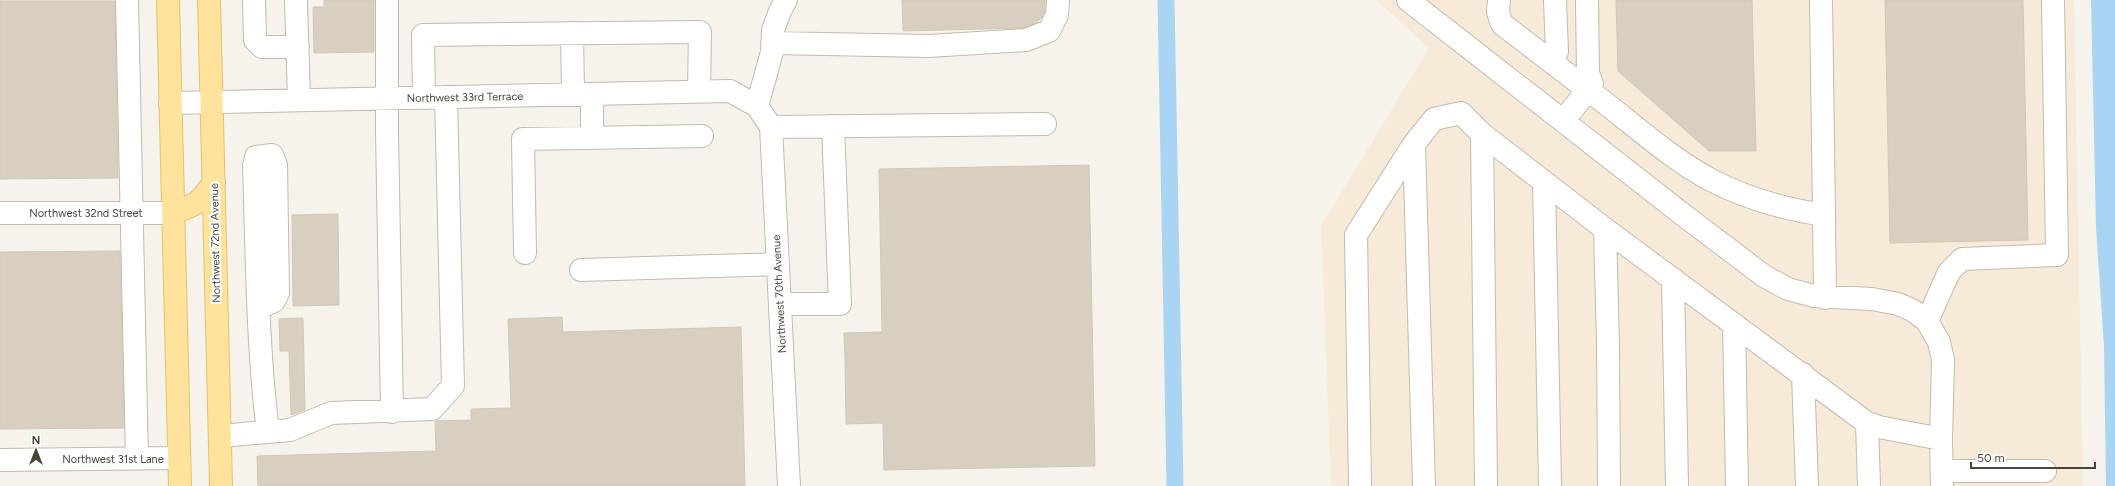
<svg xmlns="http://www.w3.org/2000/svg" width="2115" height="486" font-family="Figtree,sans-serif">
<style>
.commercial{fill:#f7ead8}
.water{fill:#a9d4f2}
.lines{fill:none;stroke-linecap:round;stroke-linejoin:round}
.canal{stroke:#a9d4f2;stroke-width:17}
.building{fill:#d8cfc1;stroke:#d3c7b4}
.minor-casing{stroke:#c2bbae;stroke-width:24}
.major-casing{stroke:#e6c16a;stroke-width:24}
.minor{stroke:#fff;stroke-width:22}
.major{stroke:#ffe39c;stroke-width:22}
.labels{text-anchor:middle;stroke-width:4;stroke-linejoin:round;paint-order:stroke}
.street-label{font-size:11px;fill:#4b4439;stroke:#fff}
</style>
<rect width="100%" height="100%" fill="#f6f3ec"/>
<path class="commercial" d="M1376,0H2074L2083,486H1331L1321,226L1429,48Z"/>
<path class="water" d="M2091,0H2115V486H2106L2104,347L2096,227Z"/>
<g class="lines">
<path class="canal" d="M1166,0L1175,486"/>
</g>
<path class="building" d="M324,0H374V52L314,53L313,7H324Z
M902,0H1045V12L1042,17L1036,23L1023,28L903,31Z
M1616,0H1752L1756,151H1709L1618,71Z
M1885,0H2023L2028,240L1890,243Z
M0,1H115L118,178L0,179Z
M1089,165L1095,466L884,470L883,423L846,424L845,360L844,333L882,332L879,169Z
M338,214L339,305L293,306L292,215Z
M120,251L124,428L0,429V252Z
M562,317L563,332L741,327L745,486H258L257,456L436,451L435,421L471,420V409L511,408L508,319Z
M303,318L305,410L291,415L289,351H280L279,319Z"/>
<g class="lines">
<defs>
<path id="minor" d="M127,0L137,459
M254,0L255,40L262,47H298
M296,0L299,100
M387,0V131L392,412
M1408,0L1686,217L1764,276L1788,289L1814,296L1872,299L1898,304L1912,310L1927,321L1939,342L1943,360L1941,439L1942,486
M1499,0L1498,12L1502,24L1588,90L1563,121
M1587,0L1588,73L1592,84L1588,90C1628,119 1666,156 1711,180C1747,199 1784,209 1824,215L1825,298
M1821,0L1824,215
M572,33L573,94
M772,43L929,46L1026,40L1049,31L1057,15L1058,0
M1551,60L1557,52L1555,0
M592,94V138
M424,98L423,35L700,32L699,91
M170,103L730,91L757,106L771,127L789,486
M757,106L772,52L773,30L780,11L786,0
M771,127L1045,124
M1482,134L1486,486
M1414,144L1424,486
M1544,182L1550,486
M0,213H173
M1605,229L1608,344L1609,486
M525,253L523,139L702,136
M581,270L777,264
M1673,279L1677,486
M780,304H840L833,126
M259,308L274,301L278,293L276,165L272,155L256,157L254,166C257,255 257,344 268,432
M1927,321L1949,272L1962,259L2057,255L2053,0
M1734,324L1737,486
M1803,374L1807,486
M1867,423L1869,486
M220,436L290,430L331,413L432,409L453,386L446,97
M0,460L179,458
M1942,471H2045
M1360,486L1356,235L1414,144L1434,119L1461,113L1482,134L1605,229L1867,423L1879,427L1941,439"/>
<path id="major" d="M168,0L180,486
M209,0L221,486
M173,213C196,205 200,203 214,182"/>
</defs>
<use href="#minor" class="minor-casing"/>
<use href="#major" class="major-casing"/>
<use href="#minor" class="minor"/>
<use href="#major" class="major"/>
</g>
<g class="labels">
<g class="street-label">
<text transform="translate(465 97) rotate(-1)" y="4">Northwest 33rd Terrace</text>
<text x="86" y="217">Northwest 32nd Street</text>
<text transform="translate(215 243) rotate(-91)" y="4">Northwest 72nd Avenue</text>
<text transform="translate(779 294) rotate(-93)" y="4">Northwest 70th Avenue</text>
<text x="113" y="463">Northwest 31st Lane</text>
</g>
</g>
<g transform="translate(36 450)" stroke="#ffffff" stroke-width="3" paint-order="stroke">
<path d="M0-3L7 15L0 10L-7 15Z" fill="#4b4439"/>
<text y="-6" font-size="11" font-weight="bold" text-anchor="middle" fill="#4b4439">N</text>
</g>
<path d="M1971 462v6h124v-6" fill="none" stroke="#4b4439" stroke-width="2"/>
<text x="1977" y="462" font-size="12" fill="#4b4439" stroke="#ffffff" stroke-width="3" paint-order="stroke">50 m</text>
</svg>
